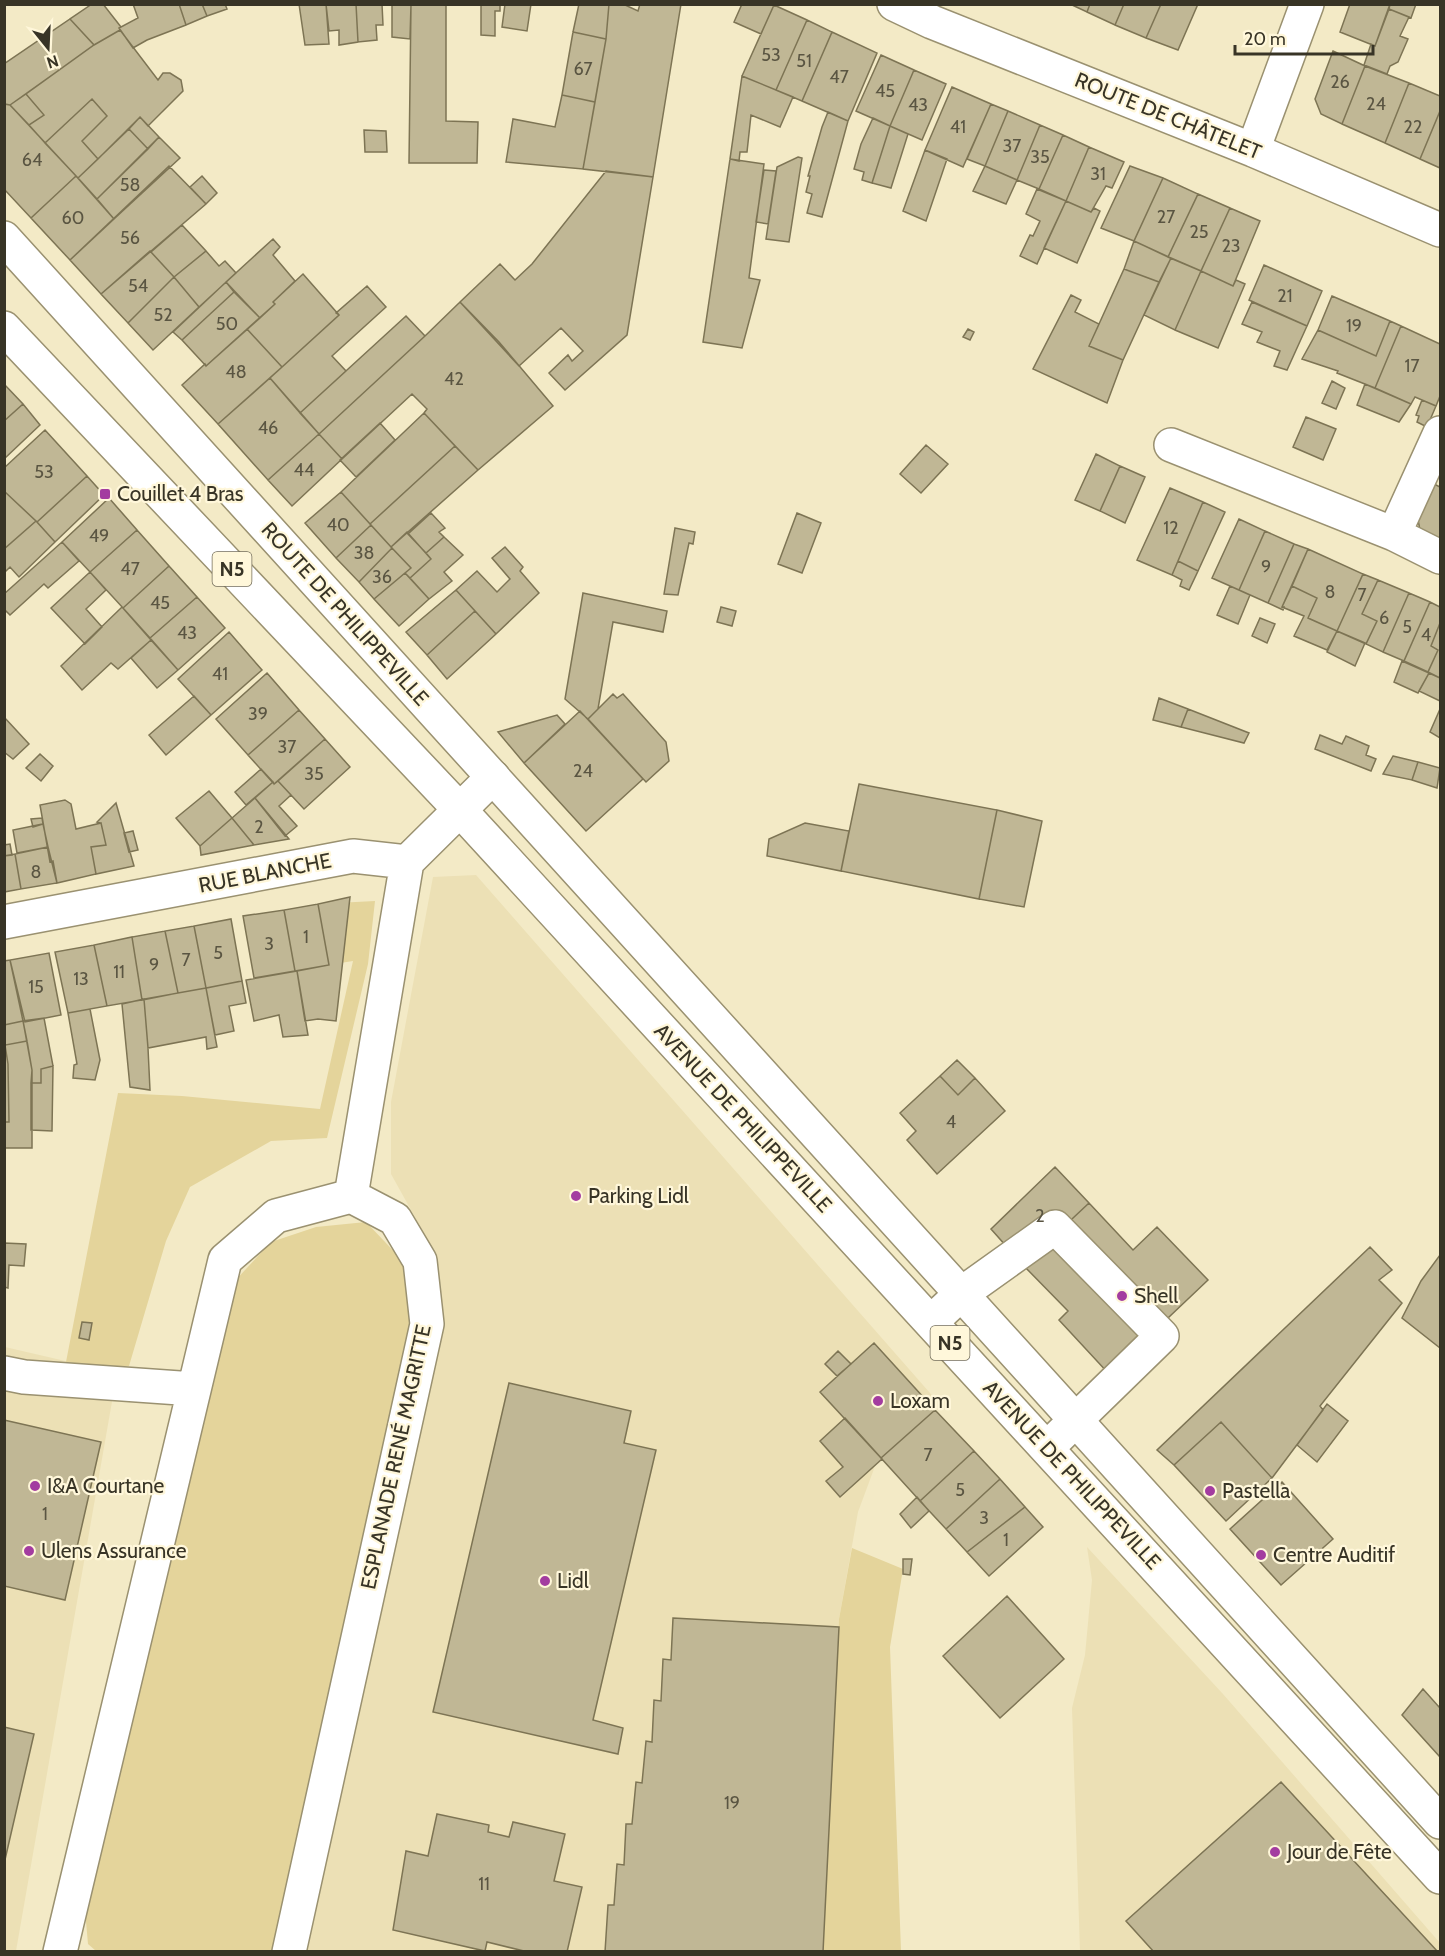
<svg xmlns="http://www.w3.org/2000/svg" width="1445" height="1956" font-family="Cabin,sans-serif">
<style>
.built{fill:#ece0b5}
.green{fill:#e4d49b}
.building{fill:#c0b795;stroke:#7d7454;stroke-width:1.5}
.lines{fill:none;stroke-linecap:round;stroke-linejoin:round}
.minor-casing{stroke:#9a9170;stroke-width:36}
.major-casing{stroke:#9a9170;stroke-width:36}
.minor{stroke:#fff;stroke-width:33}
.major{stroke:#fff;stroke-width:33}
.poi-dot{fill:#a33ca0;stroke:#fff7da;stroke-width:2}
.labels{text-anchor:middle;stroke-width:4.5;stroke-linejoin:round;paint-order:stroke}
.number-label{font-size:18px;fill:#5a5542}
.shield{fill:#fff7da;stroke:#746e5c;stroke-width:1.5}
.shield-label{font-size:20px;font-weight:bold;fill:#383426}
.street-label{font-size:21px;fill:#383426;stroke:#fff7da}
.poi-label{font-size:21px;fill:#383426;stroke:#fff7da;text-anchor:start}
</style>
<rect width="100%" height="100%" fill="#f3eac6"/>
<path class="built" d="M476,875L937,1401L881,1450L858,1512L839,1619L820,1951L267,1952L425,1306L421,1228L391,1174V1102L433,877Z
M5,1347L117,1373L16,1951L5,1952Z
M1087,1547L1223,1694L1440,1943V1951H1080L1072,1708L1085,1655L1092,1580Z"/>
<path class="green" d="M375,901L368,964L327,1138L271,1141L190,1187L166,1241L129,1366L97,1369L66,1362L118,1093L182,1096L320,1109L353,961L328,965L317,904Z
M366,1222L405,1263L414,1312L275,1951H96L88,1944L85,1910L233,1283L271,1242L316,1227Z
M852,1548L903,1569L890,1647L901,1951L821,1952L839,1619Z"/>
<path class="building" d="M92,4H103L121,27L119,28L120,30L94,45L70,19Z
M133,4H179L186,25L147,40L133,48L119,28L138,18Z
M179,4H202L207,16L186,25Z
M202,4H225L227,9L207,16Z
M299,4H326L329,44L305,45Z
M326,4H356L358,42L339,45V30L329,31Z
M356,4H382L383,25H376L377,40L358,42Z
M392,4H411L410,39L392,37Z
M411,4H446V121L478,122L477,163H409Z
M481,4H500V11H495V36L481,35Z
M505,4H531L527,31L502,27Z
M579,4H609L606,39L573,32Z
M609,4H623L638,11L640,4H681L653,177L583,169L606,39Z
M742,4L774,5L761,34L734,22Z
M1070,4H1090L1087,12Z
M1090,4H1124L1115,25L1087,12Z
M1124,4H1161L1146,38L1115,25Z
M1161,4H1198L1178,50L1146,38Z
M1350,4H1390L1375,46L1340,32Z
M1390,4H1416L1411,18L1389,9Z
M774,5L807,20L776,90L742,76Z
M1389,9L1409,17L1400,36L1408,39L1398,62L1390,66L1387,74L1364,65L1371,44L1375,46Z
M70,19L94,45L10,105L5,104L4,64Z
M807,20L832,32L802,101L776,90Z
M120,30L158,80L163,73H170L181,80L183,91L148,126L140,117L98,159L82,141L107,116L92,99L45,143L29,125L44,115L26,94L94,45Z
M573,32L606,39L595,102L562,95Z
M832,32L877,53L848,121L802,101Z
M1333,51L1365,66L1342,124L1321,114L1315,99Z
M881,55L914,70L890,126L856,111Z
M1365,66L1409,83L1385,143L1342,124Z
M914,70L946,84L922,140L890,126Z
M742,76L793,97L780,127L751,115L747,152H740L739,161L730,159Z
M1409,83L1440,96V111L1420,159L1385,143Z
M952,87L991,104L963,167L925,150Z
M26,94L44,115L29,125L10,105Z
M562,95L595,102L583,169L506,162L513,119L555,127Z
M92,99L107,116L82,141L98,159L78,178L45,143Z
M4,104L10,105L76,176L31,218L4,189Z
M991,104L1008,111L985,166L967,159Z
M1008,111L1040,125L1017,180L985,166Z
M1440,111V168L1420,159Z
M828,112L848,121L822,217L807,213L812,194L806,192L810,176H808L822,127Z
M140,117L159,137L148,149L129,129Z
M873,118L890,126L872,183L862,180L864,172L854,169L861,144Z
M1040,125L1063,135L1039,189L1017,180Z
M890,126L908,134L891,188L872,183Z
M129,129L148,149L97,199L78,178Z
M364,130L386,131L387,152H365Z
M1063,135L1089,147L1066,201L1039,189Z
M159,137L180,158L114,219L97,199Z
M1089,147L1124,162L1112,188L1106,186L1091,212L1066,201Z
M925,150L947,159L926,221L903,211Z
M798,157L802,158L789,242L766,239L777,167Z
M730,159L764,164L749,278L760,280L742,348L703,342Z
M169,166L206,204L101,294L70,260Z
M985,166L1017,180L1006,204L973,191Z
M1130,166L1163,178L1134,241L1101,228Z
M764,170L776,171L768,224L756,222Z
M606,171L653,177L627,335L565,390L549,373L568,355L572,361L583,351L561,328L519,366L460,302L500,264L515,280L532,264Z
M76,176L114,219L70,260L31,218Z
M202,176L217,193L206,204L190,187Z
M1163,178L1198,194L1168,257L1134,241Z
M1037,189L1066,201L1037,264L1020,256L1030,235L1033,236L1040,221L1026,214Z
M1198,194L1230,208L1201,271L1168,257Z
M1066,201L1091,212L1094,208L1100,211L1077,263L1044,248Z
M1230,208L1260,221L1233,286L1201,271Z
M182,225L206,251L174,277L151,252Z
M273,239L280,247L273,255L295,281L273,302L275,304L260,318L226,282Z
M1134,241L1171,258L1159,282L1124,269Z
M150,251L174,277L128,323L101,294Z
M206,251L219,266L225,261L236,273L199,307L174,277Z
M1171,258L1201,271L1175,330L1144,315Z
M1264,265L1322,291L1307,326L1249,300Z
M1124,269L1159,282L1123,360L1089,346Z
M1201,271L1233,286L1236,280L1245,284L1218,348L1175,330Z
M303,274L339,315L282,367L247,329L275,304L273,302Z
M174,277L199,307L153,350L128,323Z
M226,282L234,292L182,340L173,332Z
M367,286L386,307L332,356L346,371L300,413L270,378L339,315L336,313Z
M234,292L260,318L206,366L182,340Z
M1071,295L1081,300L1075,312L1099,324L1089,346L1123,360L1107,403L1033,369Z
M1332,296L1390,321L1376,356L1318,330Z
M460,302L499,342L553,406L478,470L424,413L427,409L412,394L342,459L319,434L425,336Z
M1252,302L1307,326L1287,370L1274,366L1280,351L1257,342L1262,332L1242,324Z
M406,316L425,336L319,434L300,413Z
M1390,321L1401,326L1375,388L1337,373L1338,371L1302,359L1318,330L1376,356Z
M1401,326L1440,344V396L1436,406L1415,397L1411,404L1375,388Z
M247,329L282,367L218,424L182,385L205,364L206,366Z
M968,329L974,332L970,340L963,337Z
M270,378L319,434L268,480L218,424Z
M1332,381L1345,388L1336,409L1322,403Z
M4,384L23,404L4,421Z
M1365,384L1411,404L1399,422L1357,405Z
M1422,400L1436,406L1427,427L1417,422L1419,416L1416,415Z
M23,404L40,425L4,459V421Z
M424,413L455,446L370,524L341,492Z
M1306,417L1336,429L1323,460L1293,447Z
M380,423L395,440L356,477L340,460Z
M45,430L87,476L37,522L4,491V468Z
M319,434L342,459L292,506L268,480Z
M926,445L948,464L921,493L900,474Z
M455,446L478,470L391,547L370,524Z
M1096,454L1120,466L1100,511L1075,500Z
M1120,466L1145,477L1125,523L1100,511Z
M87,476L104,495L55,542L37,522Z
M1434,484L1440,487V539L1420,530L1418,520Z
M1170,488L1203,502L1172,575L1137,560Z
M4,491L36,521L4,549Z
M341,492L371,525L336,558L305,523Z
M109,498L137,530L90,572L62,542Z
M1203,502L1225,512L1198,571L1178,561Z
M431,513L445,528L439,532L444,537L426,553L408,534Z
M797,513L821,523L802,573L778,564Z
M1239,519L1265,531L1239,590L1212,578Z
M36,521L55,542L19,577L10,567L4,573V549Z
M371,525L392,548L359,582L336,558Z
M675,528L695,532L693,544L689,543L678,595L664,594Z
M137,530L169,566L123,608L90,572Z
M1265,531L1294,544L1268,603L1239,590Z
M407,532L431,559L410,578L405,573L411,568L391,547Z
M444,537L463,555L444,572L452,581L429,599L410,578L431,559L426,553Z
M62,542L79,561L48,588L44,584L10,615L6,611L4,613V594Z
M1294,544L1308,549L1282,607H1284L1283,610L1268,603Z
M505,547L523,567L520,571L539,593L496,634L456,590L477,571L497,592L510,579L492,558Z
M392,548L411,568L374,599L359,582Z
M1308,549L1363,574L1337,631L1308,618L1317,598L1292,586Z
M1178,561L1198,571L1189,590L1180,586L1182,580L1172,575Z
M169,566L197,597L150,638L123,608Z
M90,572L106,590L86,609L102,627L85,644L51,608Z
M405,573L429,599L399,626L374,599Z
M1363,574L1378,580L1362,614L1377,621L1366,644L1337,631Z
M1378,580L1409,593L1383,652L1366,644L1377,621L1362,614Z
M1230,586L1250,595L1238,624L1217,615Z
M1292,586L1317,598L1308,618L1337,631L1327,650L1294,636L1304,616L1282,607Z
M456,590L475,611L427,655L406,632Z
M583,593L667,611L663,632L613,622L598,709L588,719L565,699Z
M1409,593L1430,602L1404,661L1383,652Z
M197,597L225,628L178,670L150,638Z
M1430,602L1440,607V623L1431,646L1438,650L1428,672L1404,661Z
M122,607L151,640L118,669L111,663L82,690L61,666Z
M721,607L736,611L732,626L717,622Z
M475,611L496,634L447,679L427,655Z
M1260,618L1275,624L1267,643L1252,636Z
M1440,623V678L1428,672L1438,650L1431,646Z
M1337,631L1365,643L1355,666L1327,652Z
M229,632L262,670L211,715L178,679Z
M151,640L178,670L157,688L131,658Z
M1402,661L1429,673L1418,693L1394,682Z
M267,673L299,710L248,755L216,719Z
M1429,673L1440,678V701L1419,691Z
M613,694L617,698L623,694L666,742L669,761L646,782L588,719Z
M194,696L211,715L166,755L149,735Z
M1159,698L1188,709L1181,727L1153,720Z
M1188,709L1249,733L1244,743L1181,727Z
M1440,709V738L1430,732Z
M299,710L325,739L274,784L248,755Z
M580,711L643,779L586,831L524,763Z
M557,715L565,724L524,763L498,732Z
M4,717L29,744L13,759L4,752Z
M1320,735L1342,744L1346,736L1369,746L1366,755L1376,759L1371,771L1315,749Z
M325,739L350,767L304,809L278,781Z
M40,754L53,766L41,781L26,768Z
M1393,756L1418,762L1412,780L1383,774Z
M1418,762L1440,768L1437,788L1412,780Z
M261,769L273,782L246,805L235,792Z
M278,781L291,795L279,806L297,826L285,836L255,798L273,782L274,784Z
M859,784L997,810L979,899L841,871Z
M209,791L232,818L200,846L176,818Z
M255,798L265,810L289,839L254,845L232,818Z
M65,800L71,804L76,829L101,823L106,845L91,847L96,874L57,883L53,861L50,862L40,805Z
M116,803L134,866L96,874L91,847L106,845L101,823L97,822Z
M997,810L1042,821L1024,907L979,899Z
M42,818L43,824L33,827L31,819Z
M232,818L254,845L201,855L200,846Z
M805,823L849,831L841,871L767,856L769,839Z
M43,824L48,847L17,853L13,830Z
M133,831L138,850L129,852L124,833Z
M10,844L12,855L4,856V845Z
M48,847L57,883L21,889L15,854Z
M15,854L21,889L4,892V856Z
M350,897L336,1021L318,1019L305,1021L297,971L329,965L318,904Z
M318,904L329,965L295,971L284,910Z
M284,910L295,971L254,978L243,916Z
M231,919L242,981L206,988L194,926Z
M194,926L206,988L178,993L165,931Z
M165,931L178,993L142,1000L132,937Z
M132,937L142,1000L107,1006L94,945Z
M94,945L107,1006L68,1013L55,952Z
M49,953L61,1015L25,1022L10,960Z
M10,960L23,1021L4,1025V961Z
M297,971L308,1035L283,1037L279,1015L254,1021L246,980Z
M242,981L246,1003L229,1006L234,1031L215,1035L206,988Z
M206,988L217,1047L207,1049L206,1037L148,1048L144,999Z
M144,999L148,1048L150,1090L130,1087L122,1004Z
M90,1009L100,1060L95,1080L73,1078L74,1065L77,1064L68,1013Z
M44,1018L53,1066L41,1069V1083H31L32,1070L23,1021Z
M23,1021L27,1041L5,1045L8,1064L9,1122H4V1025Z
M27,1041L32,1070V1148H4V1122H9L8,1064L5,1045Z
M957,1060L975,1078L958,1095L940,1076Z
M53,1066L52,1131L31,1130V1083H41V1069Z
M940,1076L958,1095L975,1078L1005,1111L937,1174L907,1140L916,1131L900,1113Z
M1055,1167L1089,1203L1023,1265L991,1229Z
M1089,1203L1133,1250L1157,1227L1208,1280L1109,1374L1059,1320L1068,1311L1023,1265Z
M4,1243L26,1244L24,1266L9,1265L8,1288L4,1287Z
M1370,1247L1392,1270L1379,1280L1402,1303L1320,1406L1323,1410L1272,1478L1221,1422L1174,1465L1157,1450Z
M1440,1255V1348L1402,1318L1421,1281Z
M82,1322L92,1323L89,1340L79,1338Z
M874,1343L935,1410L881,1458L820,1392Z
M838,1351L851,1364L837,1376L825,1364Z
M509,1383L631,1411L624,1443L656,1450L593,1720L623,1728L618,1754L433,1712Z
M1327,1404L1348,1421L1317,1462L1297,1445Z
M935,1410L974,1451L920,1501L881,1458Z
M845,1418L882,1459L840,1497L826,1481L843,1467L820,1441Z
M4,1420L101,1442L65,1600L4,1586Z
M1221,1422L1272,1478L1226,1521L1174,1465Z
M974,1451L1000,1479L946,1529L920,1501Z
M1000,1479L1025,1507L967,1552L946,1529Z
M1282,1482L1333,1539L1281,1585L1230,1529Z
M917,1497L929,1511L911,1528L900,1514Z
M1025,1507L1043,1527L989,1576L967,1552Z
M903,1559H912L910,1575L903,1574Z
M1007,1596L1064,1659L1000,1718L943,1656Z
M673,1618L839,1627L823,1952H605L608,1905H614L617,1864L624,1865L626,1824H632L636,1782L642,1783L646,1741L652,1742L654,1700L661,1701L663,1659L671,1660Z
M1423,1689L1439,1707L1440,1705V1757L1402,1715Z
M4,1727L34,1734L4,1864Z
M1281,1782L1438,1952H1154L1126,1921Z
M437,1814L489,1825L488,1832L509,1837L513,1822L565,1834L554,1881L582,1887L567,1952H528L487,1942L485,1951L393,1930L406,1851L428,1856Z"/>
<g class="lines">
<defs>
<path id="minor" d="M894,4L932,22L1253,150L1440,230
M1253,150L1307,4
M1171,445L1394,534L1440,557
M1394,534L1440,433
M4,922L353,856L407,862L493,777
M351,1196L407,862
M931,1322L961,1294L1055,1227L1162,1336L1047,1448
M4,1373L24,1377L194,1389
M60,1952L225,1260L276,1216L351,1196L395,1219L420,1261L427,1324L289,1952"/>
<path id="major" d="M4,238L1440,1822
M4,328L460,810L1440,1877"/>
</defs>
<use href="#minor" class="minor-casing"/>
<use href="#major" class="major-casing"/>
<use href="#minor" class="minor"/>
<use href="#major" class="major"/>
</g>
<g class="poi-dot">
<rect x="99" y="488" width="12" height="12" rx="3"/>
<circle cx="576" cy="1196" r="6"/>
<circle cx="1122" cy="1296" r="6"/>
<circle cx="878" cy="1401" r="6"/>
<circle cx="35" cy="1486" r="6"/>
<circle cx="1210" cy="1491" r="6"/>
<circle cx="29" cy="1551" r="6"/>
<circle cx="1261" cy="1555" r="6"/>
<circle cx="545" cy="1581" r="6"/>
<circle cx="1275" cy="1852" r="6"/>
</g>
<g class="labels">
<g class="number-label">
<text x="771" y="61">53</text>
<text x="804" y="67">51</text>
<text x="583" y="75">67</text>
<text x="839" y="83">47</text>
<text x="1340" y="88">26</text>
<text x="885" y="97">45</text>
<text x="1376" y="110">24</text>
<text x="918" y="111">43</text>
<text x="958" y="133">41</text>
<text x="1413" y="133">22</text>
<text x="1012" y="152">37</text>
<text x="1040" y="163">35</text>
<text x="32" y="166">64</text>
<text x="1098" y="180">31</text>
<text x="130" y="191">58</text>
<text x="1166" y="223">27</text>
<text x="73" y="224">60</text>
<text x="1199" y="238">25</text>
<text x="130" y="244">56</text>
<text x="1231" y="252">23</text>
<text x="138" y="292">54</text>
<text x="1285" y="302">21</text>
<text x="163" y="321">52</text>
<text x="227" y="330">50</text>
<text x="1354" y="332">19</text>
<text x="1412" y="372">17</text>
<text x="236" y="378">48</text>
<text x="454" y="385">42</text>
<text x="268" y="434">46</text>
<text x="304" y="476">44</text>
<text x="44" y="478">53</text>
<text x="338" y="531">40</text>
<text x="1171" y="534">12</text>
<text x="99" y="542">49</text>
<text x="364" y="559">38</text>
<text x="1266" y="573">9</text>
<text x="130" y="575">47</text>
<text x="382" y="583">36</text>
<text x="1330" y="598">8</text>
<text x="1362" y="601">7</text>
<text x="160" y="609">45</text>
<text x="1384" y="624">6</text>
<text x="1407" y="633">5</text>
<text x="187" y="639">43</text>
<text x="1426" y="641">4</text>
<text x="220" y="680">41</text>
<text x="258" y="720">39</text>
<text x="287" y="753">37</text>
<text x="583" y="777">24</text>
<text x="314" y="780">35</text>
<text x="259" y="833">2</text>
<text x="36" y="878">8</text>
<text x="306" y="943">1</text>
<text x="269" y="950">3</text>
<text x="218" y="959">5</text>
<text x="186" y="966">7</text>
<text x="154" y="971">9</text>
<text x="119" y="978">11</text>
<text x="81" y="985">13</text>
<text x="36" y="993">15</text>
<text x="951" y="1128">4</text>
<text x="1040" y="1222">2</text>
<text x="928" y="1461">7</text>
<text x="960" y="1496">5</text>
<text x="45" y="1520">1</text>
<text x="984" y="1524">3</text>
<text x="1006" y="1546">1</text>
<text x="732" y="1809">19</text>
<text x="484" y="1890">11</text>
</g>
<g class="shield">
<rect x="212.5" y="552" width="39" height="34" rx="4.5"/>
<rect x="930.5" y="1326" width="39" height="34" rx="4.5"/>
</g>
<g class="shield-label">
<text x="232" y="576">N5</text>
<text x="950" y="1350">N5</text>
</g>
<g class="street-label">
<text transform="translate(1168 116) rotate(22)" y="7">ROUTE DE CHÂTELET</text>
<text transform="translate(345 614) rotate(48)" y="7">ROUTE DE PHILIPPEVILLE</text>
<text transform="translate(265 873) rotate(-11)" y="7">RUE BLANCHE</text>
<text transform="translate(743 1118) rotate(47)" y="7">AVENUE DE PHILIPPEVILLE</text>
<text transform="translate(396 1457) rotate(-78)" y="7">ESPLANADE RENÉ MAGRITTE</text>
<text transform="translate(1072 1475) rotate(47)" y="7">AVENUE DE PHILIPPEVILLE</text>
</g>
<g class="poi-label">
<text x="117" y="501">Couillet 4 Bras</text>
<text x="588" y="1203">Parking Lidl</text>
<text x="1134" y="1303">Shell</text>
<text x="890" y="1408">Loxam</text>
<text x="47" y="1493">I&amp;A Courtane</text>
<text x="1222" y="1498">Pastella</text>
<text x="41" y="1558">Ulens Assurance</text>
<text x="1273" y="1562">Centre Auditif</text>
<text x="557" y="1588">Lidl</text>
<text x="1287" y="1859">Jour de Fête</text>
</g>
</g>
<rect width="1445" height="1956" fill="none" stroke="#383426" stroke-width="12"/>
<g transform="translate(48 48) rotate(162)" stroke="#fff7da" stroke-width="4.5" paint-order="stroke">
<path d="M0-4.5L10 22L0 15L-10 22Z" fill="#383426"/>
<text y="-9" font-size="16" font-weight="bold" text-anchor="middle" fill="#383426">N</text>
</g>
<path d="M1235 45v9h138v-9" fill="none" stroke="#383426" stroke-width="3"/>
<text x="1244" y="45" font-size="18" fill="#383426" stroke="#fff7da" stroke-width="4.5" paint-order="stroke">20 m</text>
</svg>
